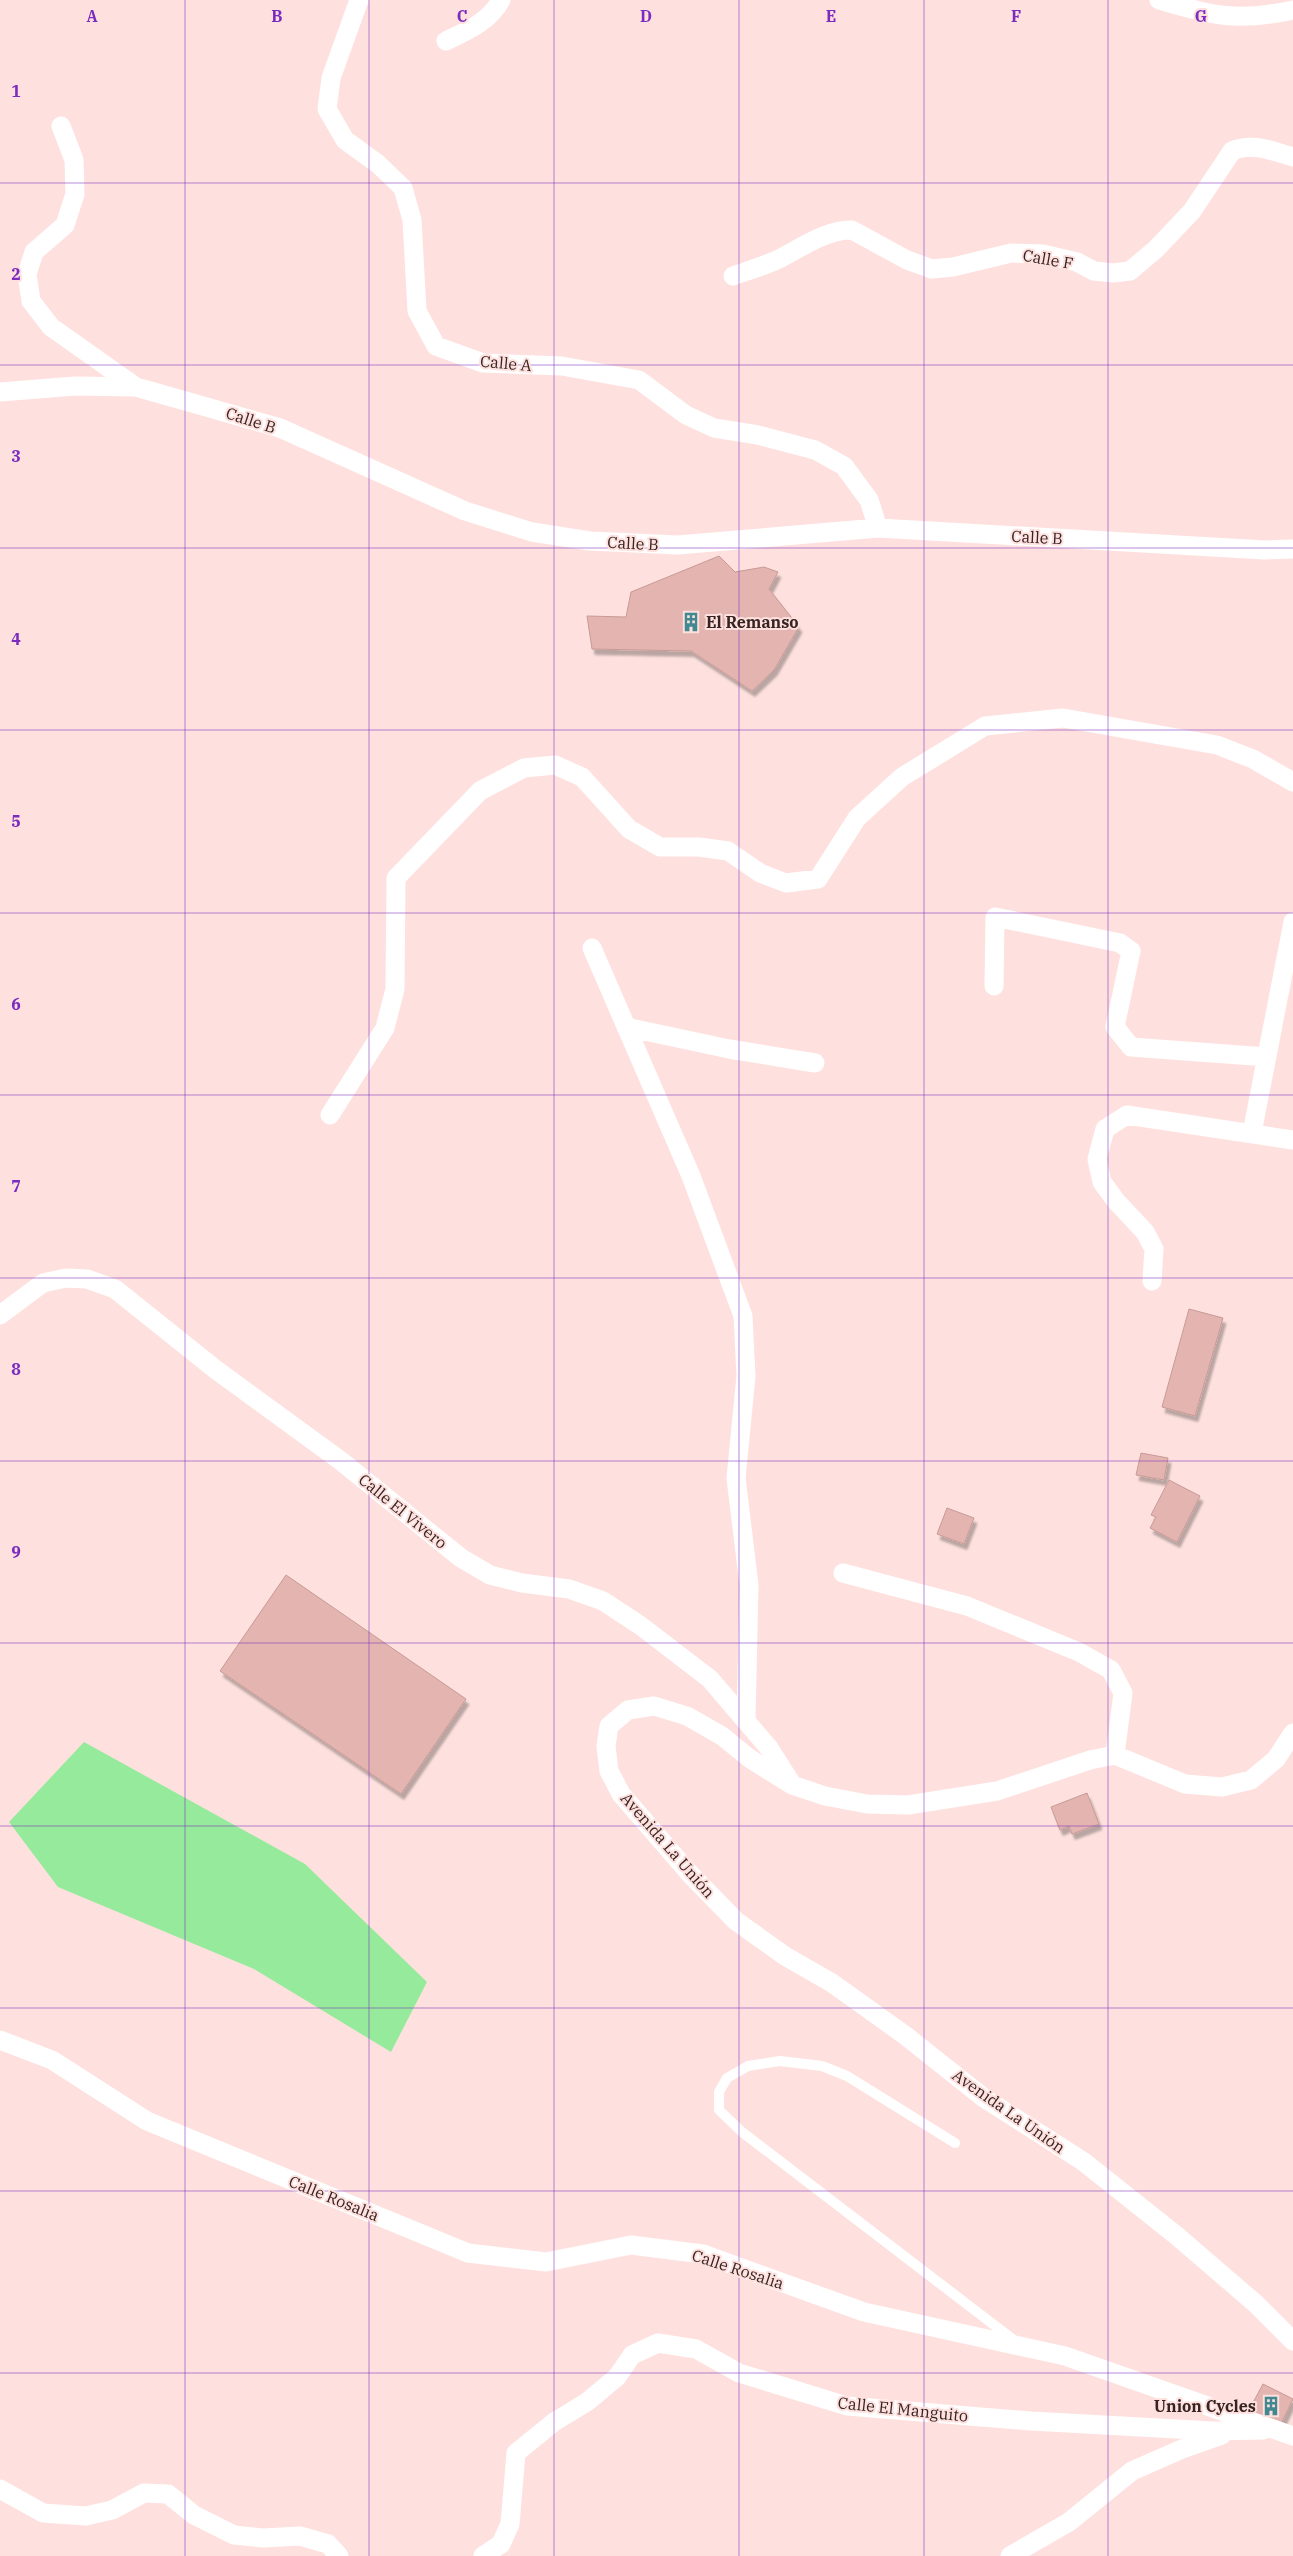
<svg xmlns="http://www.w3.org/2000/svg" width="1293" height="2556" font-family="'IBM Plex Serif',serif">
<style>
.green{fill:#96ea9c}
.building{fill:#e4b5b0;stroke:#c79a95;filter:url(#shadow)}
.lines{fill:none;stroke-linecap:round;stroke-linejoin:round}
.service{stroke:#fff;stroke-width:10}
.minor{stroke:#fff;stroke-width:19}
.grid{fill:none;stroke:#7b2cbf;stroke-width:1;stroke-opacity:0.55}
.labels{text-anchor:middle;stroke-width:4;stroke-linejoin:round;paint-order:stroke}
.street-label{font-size:16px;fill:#362422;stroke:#fee1de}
.poi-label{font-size:16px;font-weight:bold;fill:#362422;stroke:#fee1de;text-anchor:start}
.grid-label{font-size:16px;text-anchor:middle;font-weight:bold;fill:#7b2cbf;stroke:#fee1de;stroke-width:4;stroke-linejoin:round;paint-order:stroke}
</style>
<defs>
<filter id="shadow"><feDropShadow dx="3" dy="5.5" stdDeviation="1" flood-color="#0004"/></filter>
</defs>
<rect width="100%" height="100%" fill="#fee1de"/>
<path class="green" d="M84,1742L305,1864L427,1982L391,2052L254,1969L58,1887L9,1822Z"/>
<path class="building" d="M719,556L735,572L764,567L778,572L769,589L799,627L774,670L752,691L691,651L592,649L587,616L626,617L631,592Z
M1189,1309L1223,1318L1195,1416L1162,1407Z
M1141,1453L1168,1458L1164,1480L1136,1475Z
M1169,1480L1200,1496L1177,1542L1150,1528L1156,1517L1151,1515Z
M947,1508L974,1518L964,1544L937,1534Z
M286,1575L466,1699L401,1794L220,1671Z
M1087,1793L1099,1824L1072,1834L1069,1826L1060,1830L1051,1807Z
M1263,2384L1293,2399L1280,2426L1249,2410Z"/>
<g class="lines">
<path class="service" d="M955,2143L847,2076L822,2066L780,2061L748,2066L727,2078L719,2092V2110L742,2132L1015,2341"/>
<path class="minor" d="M359,0L331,78L327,109L345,140L378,164L403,188L412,220L417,311L436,346L483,363L562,366L639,380L686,415L714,428L758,435L815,450L844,466L869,500L878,528
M1159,0C1212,16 1238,22 1293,10
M446,41C467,31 489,22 501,0
M61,126L74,160L75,194L65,225L34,252L27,274L31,301L51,327L136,387
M733,276C747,271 763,266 777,260C799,249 827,229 852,230L907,260L932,269L953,267L1011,253L1043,254L1077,262L1094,271L1113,273L1130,271L1156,249L1192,211L1232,151C1252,142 1273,151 1293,157
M0,392L75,386L136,387L280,428L465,511L532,532L590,541L678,545L878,528L1265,550L1293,549
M592,948L691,1176L743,1316L746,1376L736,1478L749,1585L746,1718
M994,986L995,917L1120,943L1131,951L1115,1027L1131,1047L1267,1057
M626,1027L729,1049L815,1063
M330,1115L385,1028L395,989L396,878L480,791L524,768L555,765L582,777L629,829L660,847H699L728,851L760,873L786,883L818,879L857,818L902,777L985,726L1063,718L1217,745L1253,759L1293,782
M1252,1133L1293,922
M1152,1281L1154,1249L1145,1232L1116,1201L1102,1182L1097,1159L1105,1129L1127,1115L1293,1140
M0,1315L43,1283L66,1278L87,1279L115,1289L215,1369L341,1461L461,1558L490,1575L522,1583L569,1589L603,1601L641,1626L710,1679L769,1748L790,1781
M843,1573L967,1606L1079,1652L1111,1670L1123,1693L1115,1755
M1293,1733L1276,1759L1251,1780L1222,1787L1185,1784L1115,1755L1090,1760L997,1791L908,1805L867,1804L825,1796L792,1785L749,1758L722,1736L687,1716L654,1706L628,1710L609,1726L606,1746L609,1771L621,1794L691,1875L736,1921L785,1956L832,1983L906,2036L984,2098L1084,2162L1177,2236L1256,2304L1293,2341
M0,2040L52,2060L147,2121L468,2253L546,2262L631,2245L703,2254L864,2312L1065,2356L1293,2436
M0,2489L43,2513L86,2516L112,2510L144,2493L168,2494L194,2515L234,2535L263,2538L300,2536L328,2544L339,2556
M483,2556L501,2544L510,2524L516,2453L554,2422L587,2402L617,2377L632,2355L658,2343L696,2349L739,2373L847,2406L1031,2421L1213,2431L1263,2430
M1010,2556L1069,2522L1132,2471L1182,2449L1222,2435"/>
</g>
<path class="grid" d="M185,0V2556M369,0V2556M554,0V2556M739,0V2556M924,0V2556M1108,0V2556M0,183H1293M0,365H1293M0,548H1293M0,730H1293M0,913H1293M0,1095H1293M0,1278H1293M0,1461H1293M0,1643H1293M0,1826H1293M0,2008H1293M0,2191H1293M0,2373H1293"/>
<defs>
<symbol id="building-bare" viewBox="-9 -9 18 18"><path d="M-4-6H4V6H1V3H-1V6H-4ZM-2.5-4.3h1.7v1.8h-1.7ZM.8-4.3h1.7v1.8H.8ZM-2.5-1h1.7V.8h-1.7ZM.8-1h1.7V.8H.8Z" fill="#418890" stroke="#fee1de" stroke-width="2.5" paint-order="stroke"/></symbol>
</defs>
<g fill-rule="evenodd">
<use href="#building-bare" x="677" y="608" width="28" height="28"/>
<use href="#building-bare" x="1257" y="2392" width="28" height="28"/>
</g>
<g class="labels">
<g class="street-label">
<text transform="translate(1048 259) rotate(10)" y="6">Calle F</text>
<text transform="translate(506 363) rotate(5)" y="6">Calle A</text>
<text transform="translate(251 420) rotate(18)" y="6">Calle B</text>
<text transform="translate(1037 537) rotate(3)" y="6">Calle B</text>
<text transform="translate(633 543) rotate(3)" y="6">Calle B</text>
<text transform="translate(403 1511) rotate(39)" y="6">Calle El Vivero</text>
<text transform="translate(668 1845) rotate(49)" y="6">Avenida La Unión</text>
<text transform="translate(1009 2111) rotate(35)" y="6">Avenida La Unión</text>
<text transform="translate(334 2198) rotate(22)" y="6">Calle Rosalia</text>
<text transform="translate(738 2269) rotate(18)" y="6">Calle Rosalia</text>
<text transform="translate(903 2409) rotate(6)" y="6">Calle El Manguito</text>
</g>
<g class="poi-label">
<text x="706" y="628">El Remanso</text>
<text x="1256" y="2412" text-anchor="end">Union Cycles</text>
</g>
</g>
<g class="grid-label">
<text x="92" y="22">A</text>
<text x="277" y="22">B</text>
<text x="462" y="22">C</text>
<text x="646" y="22">D</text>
<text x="831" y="22">E</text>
<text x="1016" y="22">F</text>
<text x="1201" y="22">G</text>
<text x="16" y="97">1</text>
<text x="16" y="280">2</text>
<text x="16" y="462">3</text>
<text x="16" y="645">4</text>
<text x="16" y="827">5</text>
<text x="16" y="1010">6</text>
<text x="16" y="1192">7</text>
<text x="16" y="1375">8</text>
<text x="16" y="1558">9</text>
</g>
</svg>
